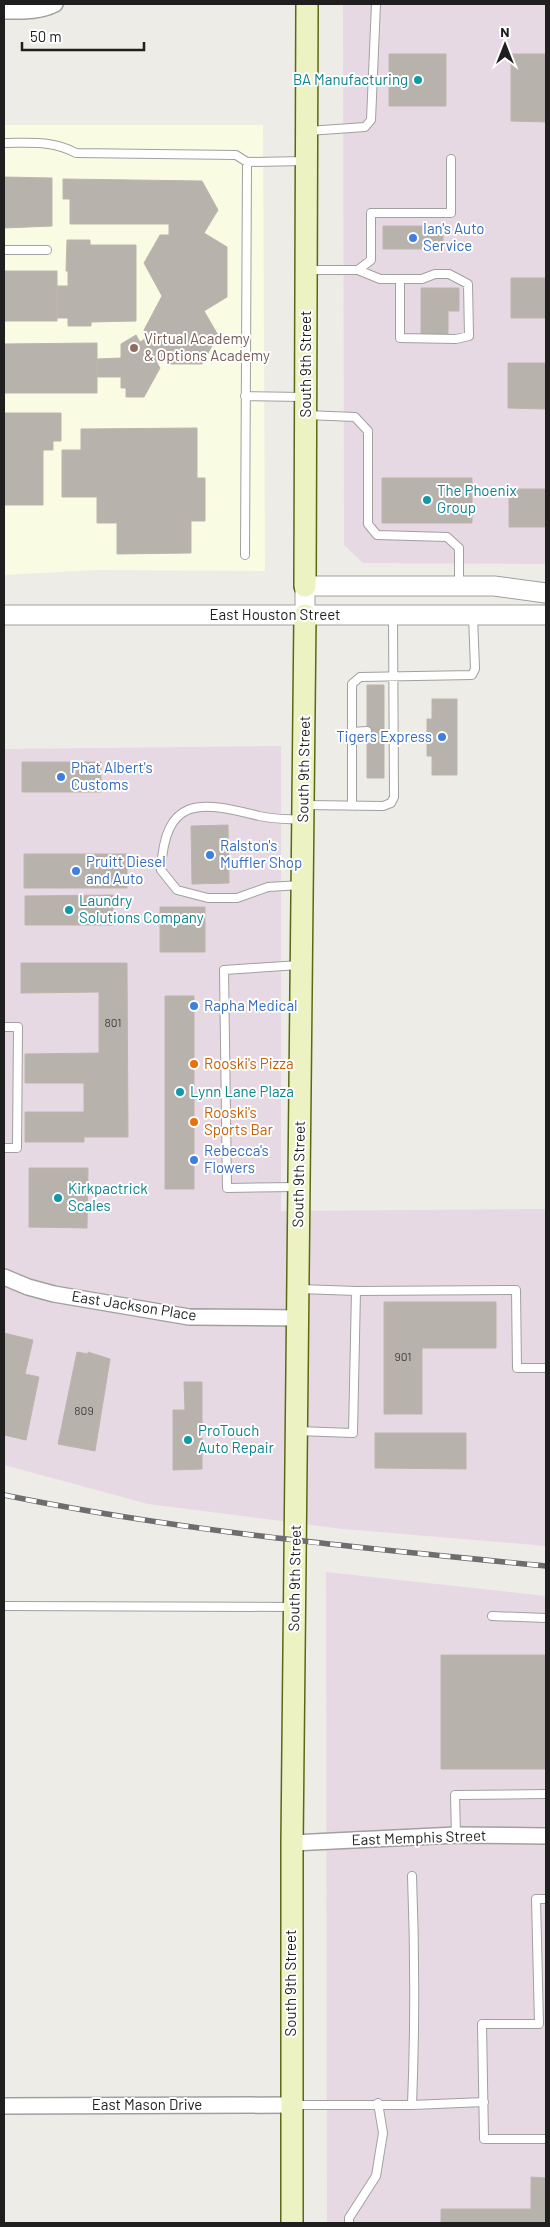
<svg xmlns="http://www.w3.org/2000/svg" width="550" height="2227" font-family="Barlow,sans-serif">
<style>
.industrial{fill:#e7d9e3}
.education{fill:#f9fbe3}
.building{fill:#b7b2ac;stroke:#beb5aa}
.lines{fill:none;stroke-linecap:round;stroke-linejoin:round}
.service-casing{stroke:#a0a0a0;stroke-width:10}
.minor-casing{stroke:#a0a0a0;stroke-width:18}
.tertiary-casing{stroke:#a0a0a0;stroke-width:21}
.secondary-casing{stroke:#5a6913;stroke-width:24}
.service{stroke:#fff;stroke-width:8}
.minor{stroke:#fff;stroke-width:15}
.tertiary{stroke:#fff;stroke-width:19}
.secondary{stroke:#ecf2c1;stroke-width:21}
.rail-casing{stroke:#6d6d6d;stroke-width:5.5}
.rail{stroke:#fff;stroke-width:4;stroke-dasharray:11;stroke-linecap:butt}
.culture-dot{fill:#0f9aa8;stroke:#fff;stroke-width:2}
.shop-dot{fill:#3f7fe0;stroke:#fff;stroke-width:2}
.education-dot{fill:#8d6e63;stroke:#fff;stroke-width:2}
.food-dot{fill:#e8710a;stroke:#fff;stroke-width:2}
.labels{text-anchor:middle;stroke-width:4;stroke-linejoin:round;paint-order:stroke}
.number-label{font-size:12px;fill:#454442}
.culture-label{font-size:15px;fill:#0d838f;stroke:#fff;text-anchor:start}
.shop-label{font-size:15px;fill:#366cbe;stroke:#fff;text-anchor:start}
.education-label{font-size:15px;fill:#785e54;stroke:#fff;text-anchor:start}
.street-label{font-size:15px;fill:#1f1f1f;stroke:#fff}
.food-label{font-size:15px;fill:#c56008;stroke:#fff;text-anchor:start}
</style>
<rect width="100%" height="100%" fill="#eeece6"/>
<path class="industrial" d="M343,4H546V564L363,563L344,545Z
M281,746V1211L546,1209V1546L343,1529L148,1504L4,1465V749Z
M326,1572L546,1596V2223H327Z"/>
<path class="education" d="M4,125H263L265,571L97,570L4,575Z"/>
<path class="building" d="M389,54H446V106H389Z
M511,54H546V122L511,121Z
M4,177L52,178V226L4,228Z
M63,179L202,181L218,210L204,233L227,247V297L204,311L218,335L202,364H169L164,356L156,361L160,368L144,397H126V388H121V377H97V359L121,358V344L136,335L140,342L148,337L144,330L162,296L144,263L160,235H169V224H70V199H63Z
M383,226H443V249H383Z
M67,240H90V245H136V321L91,322V326H68V318H57V286H68V271H66Z
M4,271H57V321H4Z
M511,278H546V318H511Z
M421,288H459V311H448V335L421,336Z
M97,343V393H4V344Z
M508,363H546V409L508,408Z
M4,413H61V441H53V450H43V505H4Z
M197,428V478H205V521H191V553L117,554V523H97V497H62V450H81V429Z
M382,478H472V523H382Z
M509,489H546V527H509Z
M367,685H384V778H367Z
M432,699H457V775H432V756H427V719H432Z
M22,762H101V792H22Z
M228,825L229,883L192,884L191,826Z
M24,854H127V888H24Z
M113,895V925H25V896Z
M160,907H205V952H160Z
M21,963H127L128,1137H84V1142H25V1112H84V1083H25V1054L99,1053V992L21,993Z
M165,996H194V1189H165Z
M29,1168H88L87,1228L29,1227Z
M384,1302H496V1348H422V1414H384Z
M4,1333L33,1340L25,1374L39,1377L26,1440L4,1435Z
M77,1352L88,1354V1352L110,1359L95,1451L58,1444Z
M184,1382H202V1469L173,1470V1410H185Z
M375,1433H466V1469L375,1468Z
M441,1655H546V1769H441Z
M531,2177L546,2178V2223H441V2209H531Z"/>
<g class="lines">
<defs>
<path id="service" d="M308,131L365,127L371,120L376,4
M4,143C29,143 53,140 76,153L236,155L247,162L305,161
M4,250H47
M307,270H358L371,260V213H451V159
M358,270L380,279H422L435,274H449L468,284L469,336L456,339L400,338V279
M245,396L303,397
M306,415L355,417L368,431V524L377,535L447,537L459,548V586
M245,555L247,162
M352,732L367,731
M305,805L383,806L391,803L394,797L393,616
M352,806V684L360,677L472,675L475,669L473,615
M301,885L268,887L237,898H208L177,890L161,870C165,797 198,800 259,816C272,819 287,819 301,820
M4,1027H18L17,1148H4
M298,1187L227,1188L224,970L299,965
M356,1291L516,1290L517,1368H546
M297,1431L353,1433L356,1291L300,1289
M4,1606L292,1607
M492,1616L546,1618
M456,1835L455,1795L546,1794
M546,1899H536L539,2024H482L484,2139H546
M293,2105H412C415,2029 415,1953 412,1876
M412,2105L484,2102
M349,2223V2218L376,2176L383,2133L378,2103"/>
<path id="minor" d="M4,11C22,11 39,12 55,4
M4,1277L28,1287L54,1294L189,1317L298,1318
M292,1843L456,1835L546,1836
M4,2106L291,2105"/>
<path id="tertiary" d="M4,615H546
M305,615V586H494L546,593"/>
<path id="secondary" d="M305,586L307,4
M292,2223V1843L305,615"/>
</defs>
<use href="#service" class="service-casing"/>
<use href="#minor" class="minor-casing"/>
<use href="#tertiary" class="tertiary-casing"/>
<use href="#secondary" class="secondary-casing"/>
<use href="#service" class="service"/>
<use href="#minor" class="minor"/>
<use href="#tertiary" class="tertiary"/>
<use href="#secondary" class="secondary"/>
<defs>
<path id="rail" d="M4,1495C184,1532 363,1548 546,1566"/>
</defs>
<use href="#rail" class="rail-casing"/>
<use href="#rail" class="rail"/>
</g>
<g class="culture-dot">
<circle cx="418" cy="80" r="5"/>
<circle cx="427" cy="500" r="5"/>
<circle cx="69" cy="910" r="5"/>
<circle cx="180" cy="1092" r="5"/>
<circle cx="58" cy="1198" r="5"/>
<circle cx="188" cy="1440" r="5"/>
</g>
<g class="shop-dot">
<circle cx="413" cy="238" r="5"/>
<circle cx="442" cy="737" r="5"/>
<circle cx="61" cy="777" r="5"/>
<circle cx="210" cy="855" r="5"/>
<circle cx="76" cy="871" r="5"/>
<circle cx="194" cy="1006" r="5"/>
<circle cx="194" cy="1160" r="5"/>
</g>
<circle class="education-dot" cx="134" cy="348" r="5"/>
<g class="food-dot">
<circle cx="194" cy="1064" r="5"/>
<circle cx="194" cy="1122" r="5"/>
</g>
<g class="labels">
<g class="number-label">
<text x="113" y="1027">801</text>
<text x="403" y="1361">901</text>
<text x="84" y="1415">809</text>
</g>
<g class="culture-label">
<text x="408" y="85" text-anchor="end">BA Manufacturing</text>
<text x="437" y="496">The Phoenix<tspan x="437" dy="17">Group</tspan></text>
<text x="79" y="906">Laundry<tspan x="79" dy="17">Solutions Company</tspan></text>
<text x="190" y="1097">Lynn Lane Plaza</text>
<text x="68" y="1194">Kirkpactrick<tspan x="68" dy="17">Scales</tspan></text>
<text x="198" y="1436">ProTouch<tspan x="198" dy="17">Auto Repair</tspan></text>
</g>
<g class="shop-label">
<text x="423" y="234">Ian's Auto<tspan x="423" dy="17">Service</tspan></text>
<text x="432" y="742" text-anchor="end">Tigers Express</text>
<text x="71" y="773">Phat Albert's<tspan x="71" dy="17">Customs</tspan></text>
<text x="220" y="851">Ralston's<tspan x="220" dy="17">Muffler Shop</tspan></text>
<text x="86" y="867">Pruitt Diesel<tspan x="86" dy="17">and Auto</tspan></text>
<text x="204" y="1011">Rapha Medical</text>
<text x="204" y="1156">Rebecca's<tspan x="204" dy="17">Flowers</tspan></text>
</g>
<g class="education-label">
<text x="144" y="344">Virtual Academy<tspan x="144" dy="17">&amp; Options Academy</tspan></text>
</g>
<g class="street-label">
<text transform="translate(306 364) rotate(-90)" y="5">South 9th Street</text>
<text x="275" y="620">East Houston Street</text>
<text transform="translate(304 769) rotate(-89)" y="5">South 9th Street</text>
<text transform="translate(299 1174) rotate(-89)" y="5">South 9th Street</text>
<text transform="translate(134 1306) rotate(9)" y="5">East Jackson Place</text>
<text transform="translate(295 1578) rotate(-89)" y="5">South 9th Street</text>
<text transform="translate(419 1838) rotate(-2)" y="5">East Memphis Street</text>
<text transform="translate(291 1983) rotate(-90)" y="5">South 9th Street</text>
<text x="147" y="2110">East Mason Drive</text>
</g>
<g class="food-label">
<text x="204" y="1069">Rooski's Pizza</text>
<text x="204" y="1118">Rooski's<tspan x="204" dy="17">Sports Bar</tspan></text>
</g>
</g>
<rect width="550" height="2227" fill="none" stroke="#1f1f1f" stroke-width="10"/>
<g transform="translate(505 45)" stroke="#ffffff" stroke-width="4" paint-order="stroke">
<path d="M0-4L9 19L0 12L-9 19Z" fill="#1f1f1f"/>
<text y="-8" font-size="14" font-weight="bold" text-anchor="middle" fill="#1f1f1f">N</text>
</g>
<path d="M22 42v8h122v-8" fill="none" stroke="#1f1f1f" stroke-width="2.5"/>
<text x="30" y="42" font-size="15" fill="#1f1f1f" stroke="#ffffff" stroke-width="4" paint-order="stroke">50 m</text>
</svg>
